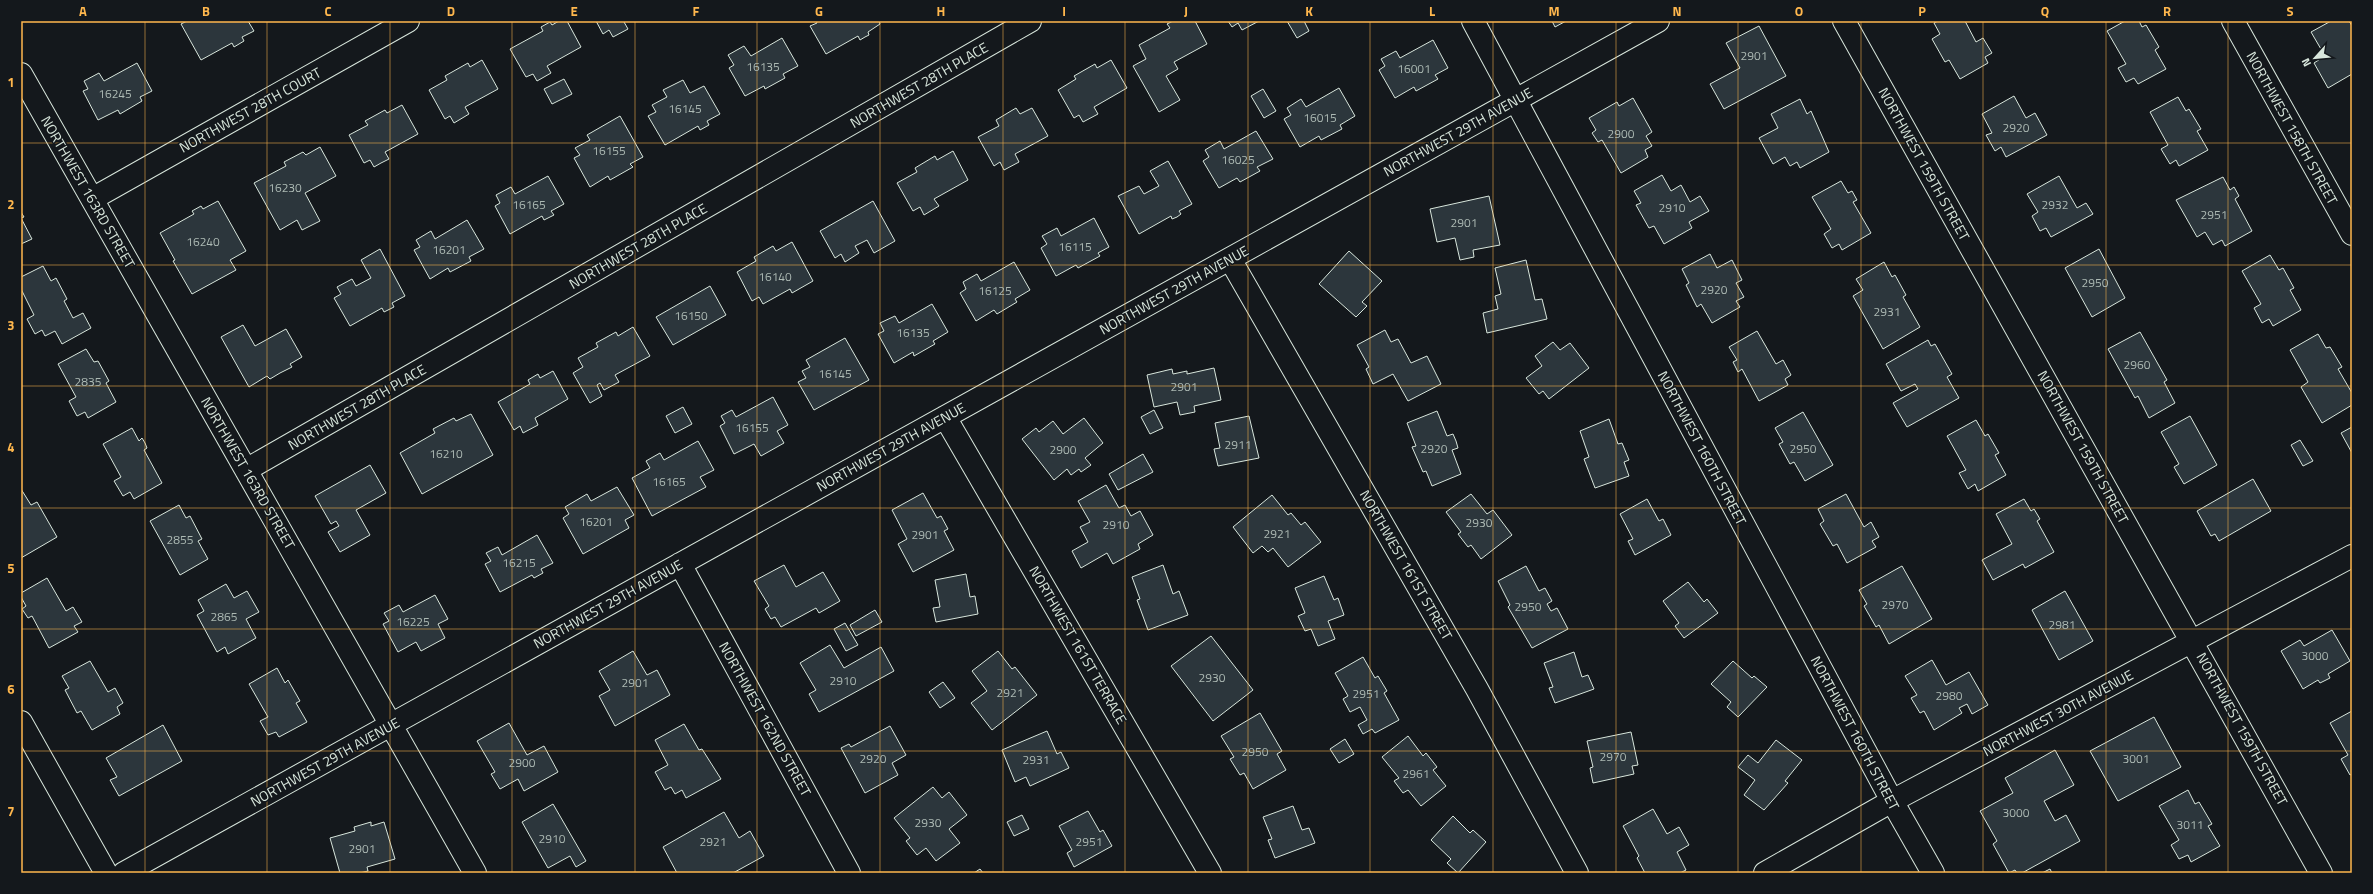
<svg xmlns="http://www.w3.org/2000/svg" width="2373" height="894" font-family="'Titillium Web',sans-serif">
<style>
.building{fill:#2c363c;stroke:#d8e6dc}
.lines{fill:none;stroke-linecap:round;stroke-linejoin:round}
.street-casing{stroke:#d8e6dc;stroke-width:24}
.street{stroke:#14181c;stroke-width:22}
.grid{fill:none;stroke:#ffb74d;stroke-width:1;stroke-opacity:0.55}
.labels{text-anchor:middle;stroke-width:3;stroke-linejoin:round;paint-order:stroke}
.number-label{font-size:12px;fill:#adbab4}
.street-label{font-size:14px;fill:#d8e6dc;stroke:#14181c}
.neatline{fill:none;stroke:#ffb74d;stroke-width:1.5}
.grid-label{font-size:13px;text-anchor:middle;font-weight:bold;fill:#ffb74d}
</style>
<rect width="100%" height="100%" fill="#14181c"/>
<path class="building" d="M187,21H248L254,31L242,37L244,41L234,47L232,43L201,60L181,24Z
M559,21H567L581,47L547,66L551,73L537,81L533,74L526,77L510,49L543,31L541,27L550,22L552,25Z
M596,21H626L624,22L628,29L613,37L609,30L603,34Z
M816,21H879L880,24L868,32L869,35L865,37L860,40L858,36L826,54L810,26L817,23Z
M1173,21H1195L1207,44L1174,62L1178,69L1166,76L1180,100L1159,112L1133,66L1146,59L1139,45L1170,28L1167,24Z
M1228,21H1259L1242,30L1238,23L1232,27Z
M1287,21H1304L1309,31L1297,38Z
M1552,21H1566L1555,27Z
M1938,21H1965L1976,42L1983,38L1992,53L1985,57L1988,63L1960,79L1949,60L1945,62L1932,39L1940,34L1934,23Z
M2125,21H2139L2142,27L2146,25L2159,47L2155,50L2166,69L2138,84L2134,78L2126,82L2118,68L2126,64L2107,31Z
M2331,21H2349L2352,26V74L2328,88L2314,63L2325,56L2311,32Z
M1759,26L1786,76L1724,109L1710,84L1740,68L1726,43Z
M782,38L798,66L783,74L785,78L765,89L764,86L745,96L729,68L734,65L728,55L744,46L751,56Z
M1433,40L1448,68L1435,75L1438,79L1416,91L1414,87L1395,98L1379,70L1385,66L1381,59L1396,51L1400,58Z
M482,60L498,89L465,107L469,114L454,123L450,116L445,119L429,90L447,80L445,76L468,63L470,67Z
M1111,60L1127,88L1094,107L1098,114L1083,122L1079,115L1074,118L1058,90L1076,79L1074,76L1095,64L1097,68Z
M137,63L152,91L140,97L142,101L120,114L118,110L98,120L83,91L88,89L84,81L99,73L104,81Z
M564,79L572,94L552,104L544,89Z
M683,80L690,93L704,86L720,114L707,121L709,125L700,130L698,126L665,145L648,116L656,112L652,105L667,97L663,90Z
M1339,88L1355,116L1340,125L1342,129L1321,140L1319,136L1300,147L1284,119L1291,115L1287,108L1301,99L1306,107Z
M1263,89L1276,111L1264,118L1251,96Z
M2014,96L2026,118L2035,113L2047,135L2006,157L2001,147L1995,151L1986,135L1992,133L1982,114Z
M2178,97L2186,111L2189,109L2201,129L2197,131L2208,150L2179,166L2176,160L2170,164L2161,149L2168,145L2150,112Z
M1633,98L1652,132L1646,136L1652,146L1645,150L1648,157L1621,173L1602,140L1598,142L1592,133L1596,130L1589,118L1617,102L1619,106Z
M1800,99L1807,114L1811,111L1829,152L1800,168L1797,162L1790,166L1785,157L1773,164L1759,138L1778,128L1771,114Z
M402,105L418,134L385,152L389,159L381,163L374,167L370,160L364,163L349,135L368,125L365,121L385,110L387,113Z
M1016,108L1020,114L1032,108L1048,136L1015,154L1019,162L1004,170L1000,162L994,166L978,137L999,126L996,120Z
M620,116L643,157L630,164L633,167L610,180L608,176L590,187L574,158L580,155L575,148L590,140L587,135Z
M1256,131L1273,159L1257,167L1260,171L1240,182L1237,178L1219,188L1203,161L1209,157L1205,150L1220,141L1224,149Z
M320,147L336,176L305,193L320,221L302,230L297,220L280,230L254,183L286,166L284,162L303,152L306,155Z
M953,151L968,180L934,199L939,206L924,215L920,207L913,211L897,183L917,172L915,168L935,156L937,160Z
M1168,161L1192,204L1179,211L1181,214L1177,217L1172,219L1171,216L1139,234L1118,196L1139,186L1144,194L1159,186L1150,171Z
M1662,175L1671,191L1681,185L1690,202L1700,196L1709,211L1689,222L1692,228L1664,244L1654,226L1649,228L1636,205L1641,203L1634,191Z
M548,176L564,204L551,211L554,215L544,220L542,216L510,234L495,206L500,203L496,195L511,187L515,194Z
M2059,176L2077,208L2086,203L2093,214L2051,237L2046,228L2040,231L2032,216L2038,212L2027,194Z
M2223,177L2230,190L2234,187L2239,196L2235,199L2252,231L2225,246L2222,240L2213,245L2205,232L2197,237L2176,200Z
M1841,181L1848,193L1852,191L1857,200L1853,202L1871,233L1842,250L1839,244L1832,248L1824,234L1831,229L1812,197Z
M1489,196L1500,245L1473,250L1474,257L1460,260L1455,238L1437,242L1430,209Z
M218,201L246,251L230,260L236,270L192,294L173,261L175,260L160,233L194,214L192,211L201,206L203,209Z
M873,201L895,241L874,253L867,240L855,246L859,253L845,262L841,254L835,258L820,231Z
M21,212L24,217L21,218L32,239L21,244Z
M1094,218L1109,247L1098,253L1100,256L1078,268L1076,265L1056,276L1041,248L1047,244L1042,236L1057,228L1061,236Z
M467,220L484,249L469,257L471,261L450,272L448,268L430,279L414,250L420,247L416,240L431,231L435,239Z
M792,242L813,281L792,293L790,289L763,304L759,297L752,301L737,272L756,261L754,257L773,246L776,251Z
M380,249L405,296L392,303L394,307L384,312L382,308L350,326L334,298L341,294L337,287L352,279L356,286L371,278L361,260Z
M2099,249L2125,298L2092,317L2065,268Z
M1349,251L1382,281L1362,302L1367,306L1356,317L1319,284Z
M1710,254L1717,268L1732,260L1742,280L1736,283L1744,297L1736,301L1740,307L1712,323L1701,304L1697,307L1686,285L1689,283L1682,269Z
M2270,255L2279,270L2283,268L2294,288L2290,290L2301,310L2273,326L2269,319L2262,323L2254,308L2261,304L2242,271Z
M1526,260L1535,300L1542,299L1547,319L1487,333L1483,313L1498,309L1495,296L1501,294L1495,268Z
M1014,262L1030,290L1015,299L1017,302L997,314L994,310L976,321L960,293L966,289L963,282L977,274L981,281Z
M1884,262L1892,277L1895,275L1906,295L1903,297L1920,327L1883,349L1853,296L1863,290L1856,279Z
M43,266L51,281L56,278L67,299L64,301L73,318L83,313L91,328L62,344L55,331L45,336L42,330L35,334L27,319L34,315L21,289V277Z
M710,286L726,315L673,345L656,317Z
M932,304L948,332L933,341L935,344L914,356L913,352L894,363L878,334L884,331L880,323L895,316L899,323Z
M243,325L255,346L286,329L302,357L290,364L292,367L280,373L270,379L267,376L249,387L221,337Z
M633,327L650,356L615,375L619,382L604,390L600,383L597,385L602,396L590,403L573,373L583,367L578,358L598,347L596,343L616,332L618,336Z
M1385,330L1391,342L1398,339L1411,363L1427,356L1441,384L1408,401L1393,374L1373,384L1366,369L1369,367L1357,345Z
M1757,331L1776,364L1783,360L1791,375L1785,379L1788,385L1759,401L1742,369L1738,372L1733,362L1737,360L1729,347Z
M2140,332L2167,380L2164,382L2175,403L2149,418L2138,396L2135,398L2108,349Z
M2318,334L2326,348L2330,347L2342,367L2338,369L2352,393V405L2322,423L2301,387L2308,382L2290,350Z
M845,338L869,380L814,410L798,382L806,378L802,371L810,367L806,360Z
M1928,340L1931,346L1935,344L1952,374L1947,377L1959,398L1907,427L1893,403L1918,389L1915,384L1901,391L1886,364Z
M1553,342L1560,350L1570,343L1589,368L1549,399L1543,391L1539,394L1526,378L1542,366L1535,356Z
M86,349L94,362L98,361L109,381L106,383L116,402L88,418L85,412L77,416L69,401L76,397L58,364Z
M1214,368L1221,400L1194,406L1195,412L1180,415L1177,402L1154,407L1147,375L1172,369L1173,374L1187,371V374Z
M553,371L568,399L535,418L538,425L523,433L520,426L514,430L498,402L530,384L528,380L538,374L540,378Z
M773,397L788,425L777,431L784,443L761,456L754,444L734,454L720,426L725,423L721,416L732,410L736,417Z
M683,407L692,424L675,433L666,416Z
M1154,410L1163,428L1150,434L1141,417Z
M1437,411L1447,436L1453,434L1456,441L1458,448L1452,450L1461,474L1432,486L1426,471L1423,472L1412,447L1416,446L1407,423Z
M1803,412L1833,465L1805,481L1794,462L1790,464L1779,444L1783,442L1775,428Z
M471,414L493,455L422,494L400,453L435,433L433,429L454,418L456,421Z
M1249,416L1259,458L1218,466L1214,449L1220,448L1215,423Z
M2190,416L2217,465L2184,484L2174,467L2179,464L2161,432Z
M1084,418L1103,443L1085,458L1091,465L1081,472L1079,469L1071,475L1067,469L1054,480L1022,439L1036,428L1039,432L1053,421L1063,434Z
M1609,419L1618,444L1622,443L1629,460L1624,462L1629,476L1595,488L1584,459L1589,457L1580,431Z
M1976,420L1985,436L1988,434L1999,453L1995,455L2006,475L1978,491L1975,484L1968,489L1959,473L1966,470L1947,436Z
M2352,427V453L2341,433Z
M132,428L139,441L142,438L145,443L147,448L144,450L162,483L134,499L130,492L123,496L114,481L121,477L103,444Z
M2300,440L2313,461L2303,466L2291,445Z
M698,441L714,470L700,477L706,487L652,516L632,478L650,468L646,461L660,453L664,460Z
M1143,454L1153,472L1118,490L1109,474Z
M370,465L386,493L356,510L370,535L340,552L328,532L339,526L336,521L331,524L315,496Z
M2253,479L2271,511L2219,541L2215,534L2211,536L2197,511Z
M1106,485L1119,508L1125,505L1131,516L1140,511L1153,535L1138,544L1140,549L1113,564L1107,553L1081,568L1072,551L1088,542L1080,527L1090,522L1078,501Z
M617,487L634,515L625,520L629,528L583,554L563,518L569,514L565,507L587,494L591,501Z
M21,489L31,505L37,502L57,537L21,558Z
M923,493L937,518L941,516L948,529L944,531L954,550L913,572L898,544L907,539L892,510Z
M1471,494L1487,514L1493,510L1512,535L1481,559L1471,545L1468,547L1458,534L1461,532L1446,512Z
M1846,494L1864,527L1871,522L1879,537L1872,541L1876,547L1847,563L1837,544L1833,546L1820,524L1824,521L1818,509Z
M1272,495L1288,515L1291,513L1301,525L1305,522L1321,542L1288,567L1273,548L1268,552L1262,546L1253,553L1233,527Z
M1647,499L1659,521L1663,519L1671,535L1635,555L1628,541L1633,539L1620,514Z
M2024,499L2031,511L2034,509L2040,519L2037,521L2054,552L2025,568L2023,564L1993,580L1982,560L2012,544L1996,514Z
M179,505L186,518L190,516L202,539L198,541L208,559L180,575L150,521Z
M537,535L553,563L541,569L543,573L534,578L532,575L500,592L485,564L491,561L486,553L498,547L502,555Z
M784,565L796,587L823,572L840,601L819,613L816,608L781,627L775,617L771,619L765,609L769,606L754,581Z
M1163,565L1173,594L1179,591L1188,615L1148,630L1137,600L1140,599L1132,577Z
M1526,566L1539,591L1545,588L1552,601L1547,604L1551,611L1557,608L1568,629L1532,648L1508,607L1510,605L1498,581Z
M1902,566L1932,619L1889,644L1879,625L1876,627L1864,606L1867,604L1859,590Z
M966,574L970,597L975,596L978,614L936,622L933,608L940,607L935,580Z
M1324,576L1334,600L1338,598L1344,615L1328,621L1335,639L1318,646L1311,629L1305,631L1298,616L1305,613L1295,588Z
M47,578L66,611L73,607L82,622L74,626L78,632L49,648L32,616L28,618L22,609L26,606L21,597V593Z
M1688,582L1704,602L1707,599L1718,613L1684,638L1675,626L1679,623L1663,601Z
M226,584L234,598L247,591L259,612L246,619L256,638L228,654L225,647L217,652L197,615L204,611L198,600Z
M2065,591L2093,641L2059,660L2032,610Z
M435,595L448,619L438,624L445,638L421,651L416,642L398,652L383,624L389,621L384,613L399,605L403,612Z
M875,610L882,622L856,636L850,625Z
M845,623L858,645L846,651L834,629Z
M2332,630L2350,661L2328,674L2330,678L2320,683L2318,680L2303,689L2281,651L2300,640L2304,646Z
M1211,636L1253,690L1213,721L1171,666Z
M830,645L844,668L881,647L894,671L819,712L809,694L816,690L800,663Z
M633,651L647,675L657,670L670,695L615,726L599,696L610,690L599,671Z
M998,651L1012,669L1015,667L1037,695L992,730L971,703L987,691L972,671Z
M1574,652L1582,677L1588,675L1594,689L1555,703L1549,688L1553,687L1544,663Z
M1363,657L1375,678L1378,676L1387,691L1384,693L1399,720L1375,733L1372,729L1363,734L1358,725L1367,720L1360,707L1350,712L1343,699L1348,696L1335,673Z
M1932,660L1946,685L1969,672L1988,705L1972,714L1967,704L1959,708L1962,713L1934,730L1924,711L1920,713L1911,698L1917,695L1905,676Z
M90,661L108,692L115,688L123,703L117,707L120,714L92,730L81,711L77,713L65,690L69,688L62,676Z
M1733,661L1752,678L1754,676L1767,687L1738,717L1727,707L1731,702L1711,684Z
M277,668L285,683L288,680L300,701L296,703L307,722L279,737L276,732L268,735L260,721L268,717L249,684Z
M943,682L955,698L940,708L929,692Z
M2352,711V774L2350,775L2341,759L2348,755L2330,723Z
M1260,713L1282,751L1277,754L1286,770L1253,789L1244,773L1240,775L1230,759L1234,757L1221,736Z
M2154,717L2181,767L2118,801L2090,751Z
M509,723L527,755L544,746L558,772L524,791L518,779L500,789L491,774L495,772L477,741Z
M684,724L699,750L702,749L721,779L686,798L682,790L675,794L671,787L665,790L655,772L668,765L655,740Z
M163,725L182,761L119,796L110,780L117,777L106,758Z
M890,726L906,755L892,763L898,775L865,793L841,748L849,744L851,747Z
M1047,731L1057,754L1061,752L1069,768L1030,786L1026,777L1015,782L1002,750Z
M1631,732L1638,765L1632,766L1634,774L1593,783L1590,768L1593,767L1587,741Z
M1408,736L1423,756L1426,753L1437,767L1433,770L1446,786L1421,806L1408,790L1403,793L1394,781L1399,778L1382,757Z
M1345,739L1354,754L1339,763L1330,749Z
M1776,740L1802,760L1785,781L1788,783L1764,810L1744,795L1755,780L1738,767L1748,755L1758,763Z
M2055,750L2074,785L2044,801L2055,821L2066,815L2080,841L2022,873H2017L2015,870L2009,873L1993,844L1997,841L1980,811L2013,793L2005,778Z
M933,787L942,798L949,792L967,815L949,829L960,843L936,861L926,848L917,855L906,841L910,838L894,818Z
M2188,790L2195,804L2199,802L2212,824L2208,826L2220,846L2191,862L2188,855L2179,859L2171,845L2179,840L2159,806Z
M553,804L586,861L576,867L570,856L548,868L522,822Z
M1293,806L1302,830L1309,828L1315,843L1275,858L1268,840L1272,839L1263,817Z
M1653,809L1667,834L1679,827L1689,845L1677,852L1686,870L1680,873H1645L1637,858L1639,856L1623,826Z
M1088,811L1100,832L1103,830L1112,846L1074,867L1067,853L1072,850L1059,826Z
M724,812L739,838L750,831L764,856L733,873H677L663,847Z
M1022,815L1029,829L1014,836L1007,822Z
M1453,816L1470,833L1473,830L1486,842L1458,873L1447,863L1451,859L1431,840Z
M371,822V826L384,822L395,859L367,867L368,871L360,873H340L330,838L355,831L354,827Z
M980,869L983,873H974Z
M2050,869L2052,873H2042Z"/>
<g class="lines">
<defs>
<path id="street" d="M1473,21L1892,801L1933,873
M1844,21L2321,873
M2233,21L2352,234
M21,74L475,873
M92,199L408,21
M1230,259L1477,689L1577,873
M945,417L1210,873
M246,470L1030,21
M680,564L849,873
M21,722L106,873
M124,873L1658,21
M1765,873L1892,801L2352,556"/>
</defs>
<use href="#street" class="street-casing"/>
<use href="#street" class="street"/>
</g>
<path class="grid" d="M145,21V873M267,21V873M390,21V873M512,21V873M635,21V873M757,21V873M880,21V873M1003,21V873M1125,21V873M1248,21V873M1370,21V873M1493,21V873M1616,21V873M1738,21V873M1861,21V873M1983,21V873M2106,21V873M2228,21V873M21,143H2352M21,265H2352M21,386H2352M21,508H2352M21,629H2352M21,751H2352"/>
<g class="labels">
<g class="number-label">
<text x="1754" y="60">2901</text>
<text x="763" y="71">16135</text>
<text x="1414" y="73">16001</text>
<text x="115" y="98">16245</text>
<text x="685" y="113">16145</text>
<text x="1320" y="122">16015</text>
<text x="2016" y="132">2920</text>
<text x="1621" y="138">2900</text>
<text x="609" y="155">16155</text>
<text x="1238" y="164">16025</text>
<text x="285" y="192">16230</text>
<text x="529" y="209">16165</text>
<text x="2055" y="209">2932</text>
<text x="1672" y="212">2910</text>
<text x="2214" y="219">2951</text>
<text x="1464" y="227">2901</text>
<text x="203" y="246">16240</text>
<text x="1075" y="251">16115</text>
<text x="449" y="254">16201</text>
<text x="775" y="281">16140</text>
<text x="2095" y="287">2950</text>
<text x="1714" y="294">2920</text>
<text x="995" y="295">16125</text>
<text x="1887" y="316">2931</text>
<text x="691" y="320">16150</text>
<text x="913" y="337">16135</text>
<text x="2137" y="369">2960</text>
<text x="835" y="378">16145</text>
<text x="88" y="386">2835</text>
<text x="1184" y="391">2901</text>
<text x="752" y="432">16155</text>
<text x="1238" y="449">2911</text>
<text x="1434" y="453">2920</text>
<text x="1803" y="453">2950</text>
<text x="1063" y="454">2900</text>
<text x="446" y="458">16210</text>
<text x="669" y="486">16165</text>
<text x="596" y="526">16201</text>
<text x="1479" y="527">2930</text>
<text x="1116" y="529">2910</text>
<text x="1277" y="538">2921</text>
<text x="925" y="539">2901</text>
<text x="180" y="544">2855</text>
<text x="519" y="567">16215</text>
<text x="1895" y="609">2970</text>
<text x="1528" y="611">2950</text>
<text x="224" y="621">2865</text>
<text x="413" y="626">16225</text>
<text x="2062" y="629">2981</text>
<text x="2315" y="660">3000</text>
<text x="1212" y="682">2930</text>
<text x="843" y="685">2910</text>
<text x="635" y="687">2901</text>
<text x="1010" y="697">2921</text>
<text x="1366" y="698">2951</text>
<text x="1949" y="700">2980</text>
<text x="1255" y="756">2950</text>
<text x="1613" y="761">2970</text>
<text x="873" y="763">2920</text>
<text x="2136" y="763">3001</text>
<text x="1036" y="764">2931</text>
<text x="522" y="767">2900</text>
<text x="1416" y="778">2961</text>
<text x="2016" y="817">3000</text>
<text x="928" y="827">2930</text>
<text x="2190" y="829">3011</text>
<text x="552" y="843">2910</text>
<text x="713" y="846">2921</text>
<text x="1089" y="846">2951</text>
<text x="362" y="853">2901</text>
</g>
<g class="street-label">
<text transform="translate(919 85) rotate(-30)" y="5">NORTHWEST 28TH PLACE</text>
<text transform="translate(250 110) rotate(-29)" y="5">NORTHWEST 28TH COURT</text>
<text transform="translate(2292 128) rotate(61)" y="5">NORTHWEST 158TH STREET</text>
<text transform="translate(1458 132) rotate(-29)" y="5">NORTHWEST 29TH AVENUE</text>
<text transform="translate(1924 164) rotate(61)" y="5">NORTHWEST 159TH STREET</text>
<text transform="translate(88 192) rotate(60)" y="5">NORTHWEST 163RD STREET</text>
<text transform="translate(638 246) rotate(-30)" y="5">NORTHWEST 28TH PLACE</text>
<text transform="translate(1174 290) rotate(-29)" y="5">NORTHWEST 29TH AVENUE</text>
<text transform="translate(357 407) rotate(-30)" y="5">NORTHWEST 28TH PLACE</text>
<text transform="translate(891 447) rotate(-29)" y="5">NORTHWEST 29TH AVENUE</text>
<text transform="translate(2083 447) rotate(61)" y="5">NORTHWEST 159TH STREET</text>
<text transform="translate(1702 448) rotate(62)" y="5">NORTHWEST 160TH STREET</text>
<text transform="translate(248 473) rotate(60)" y="5">NORTHWEST 163RD STREET</text>
<text transform="translate(1406 565) rotate(60)" y="5">NORTHWEST 161ST STREET</text>
<text transform="translate(608 604) rotate(-29)" y="5">NORTHWEST 29TH AVENUE</text>
<text transform="translate(1078 645) rotate(60)" y="5">NORTHWEST 161ST TERRACE</text>
<text transform="translate(2058 713) rotate(-28)" y="5">NORTHWEST 30TH AVENUE</text>
<text transform="translate(765 719) rotate(61)" y="5">NORTHWEST 162ND STREET</text>
<text transform="translate(2242 729) rotate(61)" y="5">NORTHWEST 159TH STREET</text>
<text transform="translate(1855 733) rotate(62)" y="5">NORTHWEST 160TH STREET</text>
<text transform="translate(325 762) rotate(-29)" y="5">NORTHWEST 29TH AVENUE</text>
</g>
</g>
<rect width="2373" height="894" fill="none" stroke="#14181c" stroke-width="44"/>
<g transform="translate(2315 58) rotate(243)" stroke="#14181c" stroke-width="3" paint-order="stroke">
<path d="M0-3L7 15L0 10L-7 15Z" fill="#d8e6dc"/>
<text y="-6" font-size="11" font-weight="bold" text-anchor="middle" fill="#d8e6dc">N</text>
</g>
<rect x="22" y="22" width="2329" height="850" class="neatline"/>
<g class="grid-label">
<text x="83" y="16">A</text>
<text x="206" y="16">B</text>
<text x="328" y="16">C</text>
<text x="451" y="16">D</text>
<text x="574" y="16">E</text>
<text x="696" y="16">F</text>
<text x="819" y="16">G</text>
<text x="941" y="16">H</text>
<text x="1064" y="16">I</text>
<text x="1186" y="16">J</text>
<text x="1309" y="16">K</text>
<text x="1432" y="16">L</text>
<text x="1554" y="16">M</text>
<text x="1677" y="16">N</text>
<text x="1799" y="16">O</text>
<text x="1922" y="16">P</text>
<text x="2045" y="16">Q</text>
<text x="2167" y="16">R</text>
<text x="2290" y="16">S</text>
<text x="11" y="87">1</text>
<text x="11" y="209">2</text>
<text x="11" y="330">3</text>
<text x="11" y="452">4</text>
<text x="11" y="573">5</text>
<text x="11" y="694">6</text>
<text x="11" y="816">7</text>
</g>
</svg>
